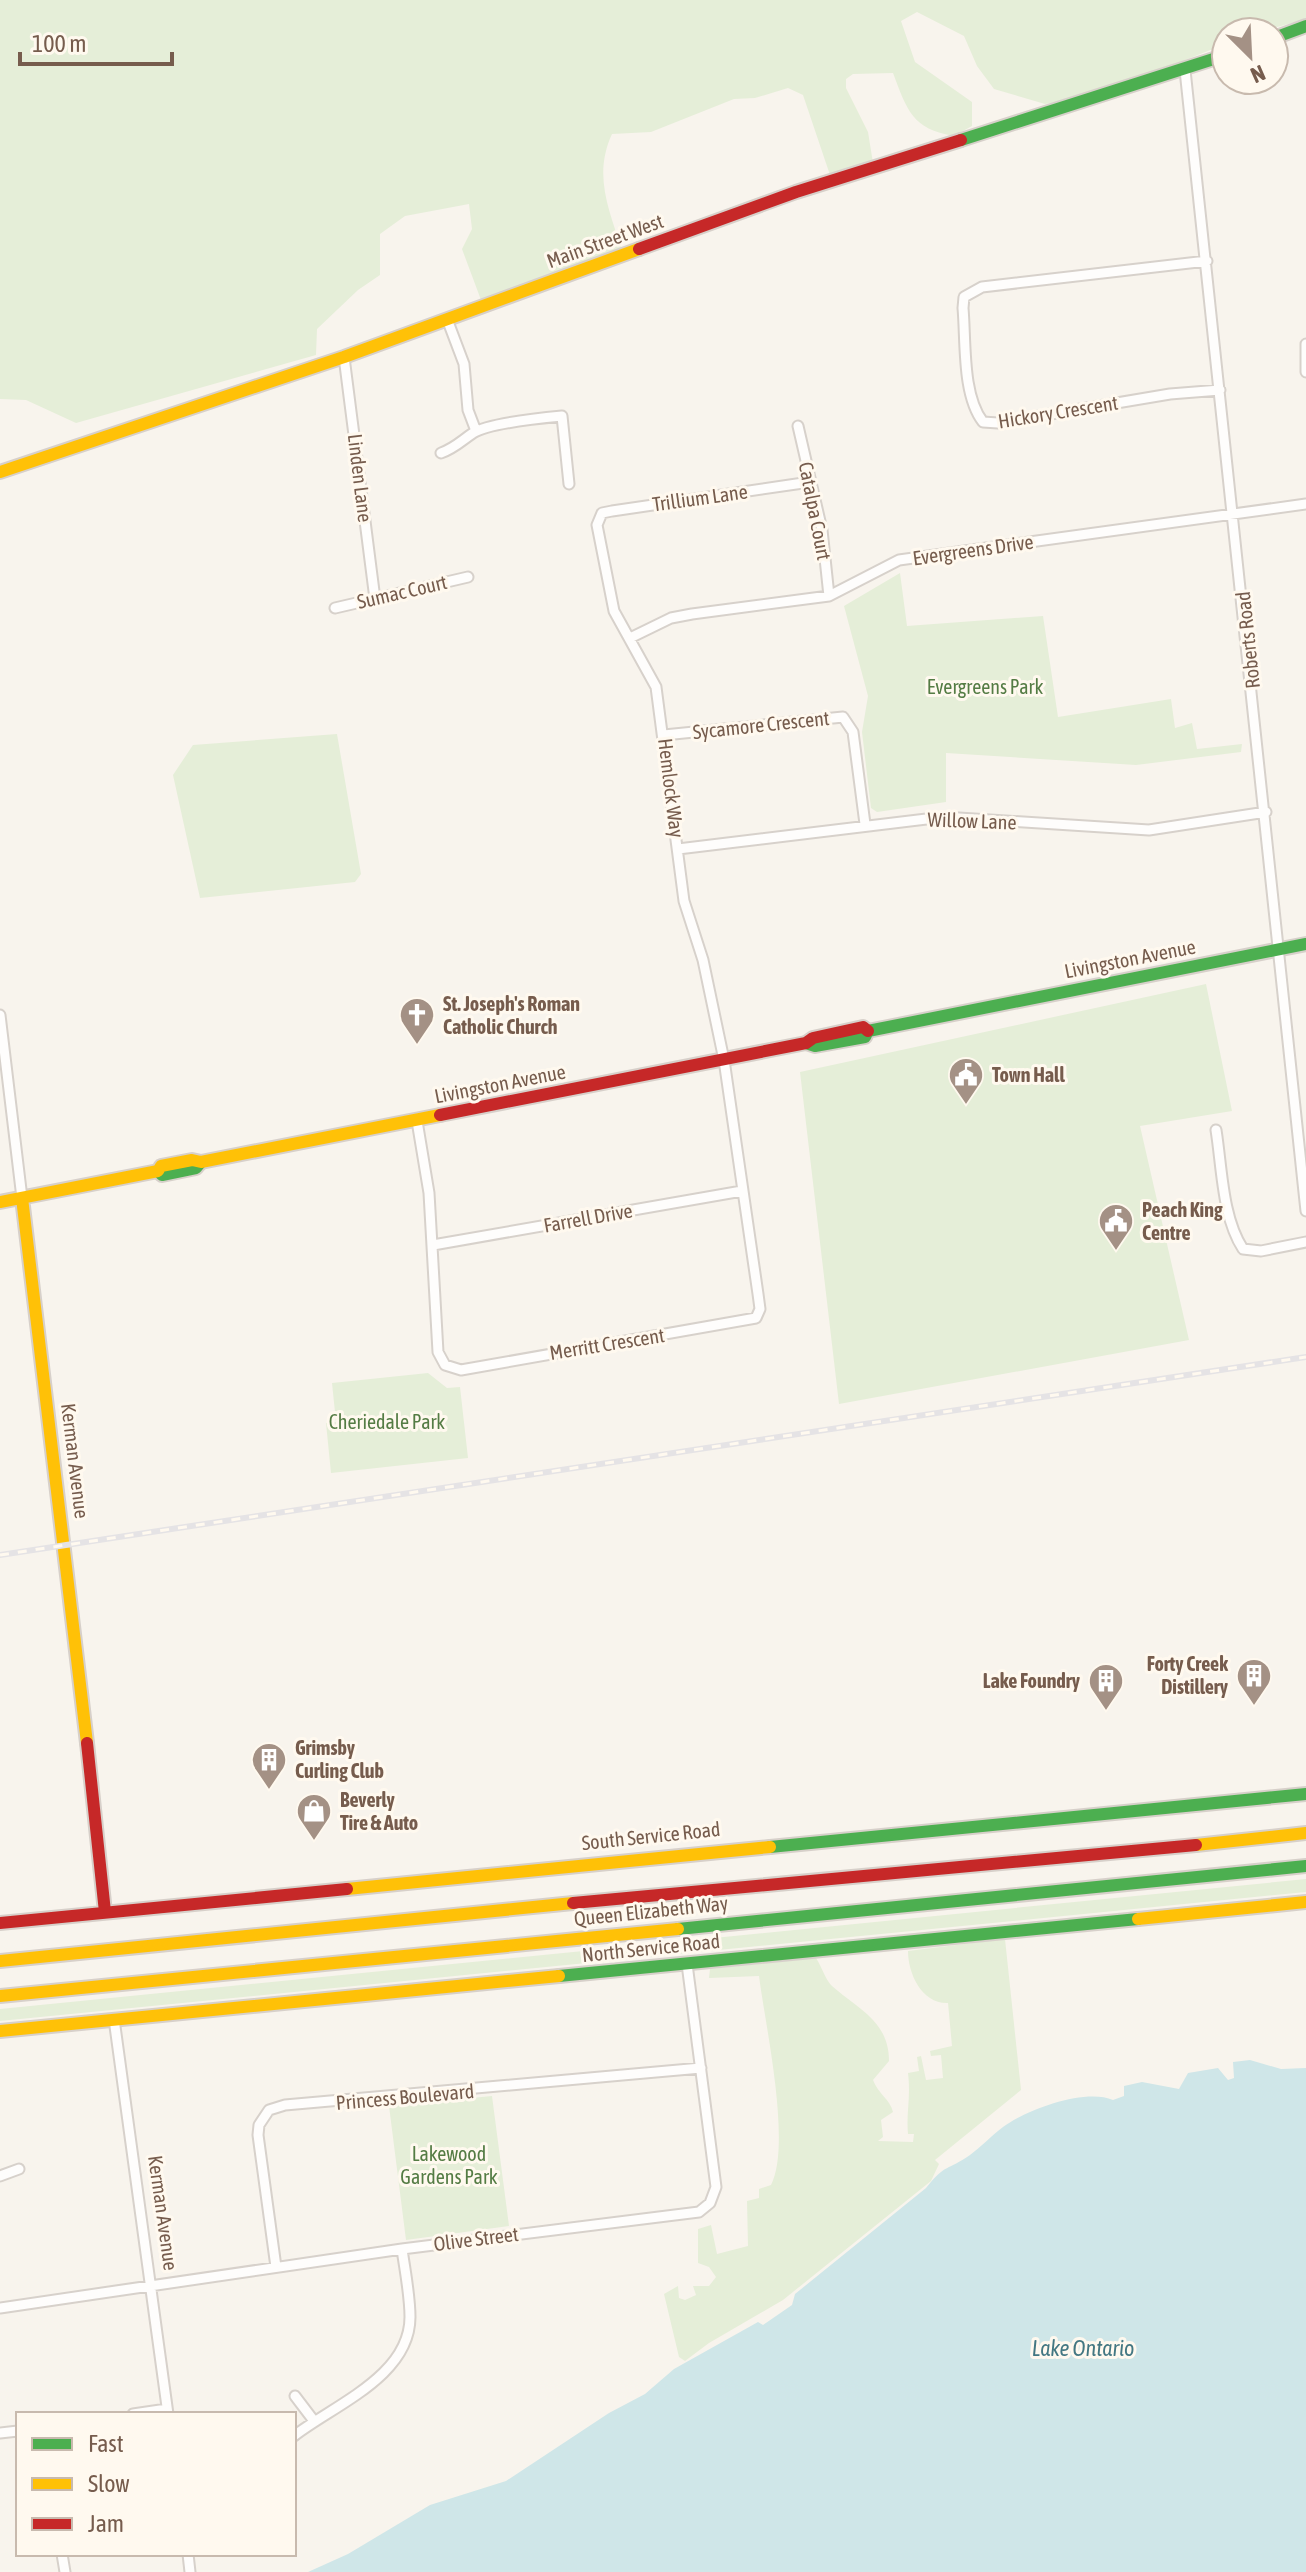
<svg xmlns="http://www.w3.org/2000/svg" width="1306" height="2572" font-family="'Asap Condensed',sans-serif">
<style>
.green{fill:#e5eed8}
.water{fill:#cfe6e8}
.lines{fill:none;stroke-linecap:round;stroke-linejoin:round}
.street-casing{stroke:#d7d1cb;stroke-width:13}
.fast-casing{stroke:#d7d0ca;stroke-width:16}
.slow-casing{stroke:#d7d0ca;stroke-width:16}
.jam-casing{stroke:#d7d0ca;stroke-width:16}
.street{stroke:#fefdfc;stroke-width:9}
.fast{stroke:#4caf50;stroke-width:12}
.slow{stroke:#ffc107;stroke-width:12}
.jam{stroke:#c62828;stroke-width:12}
.rail-casing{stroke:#e5e3e5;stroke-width:6}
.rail{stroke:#fff9ef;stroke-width:3;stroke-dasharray:9;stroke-linecap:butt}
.labels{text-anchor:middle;stroke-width:6;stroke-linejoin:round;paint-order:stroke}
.street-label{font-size:20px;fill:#765c4d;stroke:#fff9ef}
.park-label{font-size:20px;fill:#547c44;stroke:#fff9ef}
.poi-label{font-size:20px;font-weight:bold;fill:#765c4d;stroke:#fff9ef;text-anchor:start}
.water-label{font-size:22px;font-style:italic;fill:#437782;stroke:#fff9ef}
</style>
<rect width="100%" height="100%" fill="#f8f4ed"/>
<path class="green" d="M0,0H1306V19L1259,32H1226V44L1090,97L1045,104L994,89L977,66L964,36L917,12L901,21L915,62L972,102V126L954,136C912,129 907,110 893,73L853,74L846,79V88L868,132L873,163L830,175L803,95L788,88L755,98L734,99L651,132L612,134C593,175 609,210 622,250L506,295L481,300L462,249L472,229L469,204L405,216L380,234V275L358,290L317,329L316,355L76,423L26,400L0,399Z
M900,573L907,626L1043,616L1058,717L1171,699L1175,728L1192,723L1197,749L1242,744L1241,752L1136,765L946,753V802L877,812L871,808L862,732L868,696L844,606Z
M337,734L361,874L355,882L200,898L173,775L193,745Z
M1206,984L1232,1111L1140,1126L1189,1340L839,1404L800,1072Z
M428,1373L447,1388L460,1387L468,1458L331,1473L326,1423L336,1422L332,1383Z
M1306,1879V1892L0,2021V2009Z
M1005,1939L1021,2090L935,2160L939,2164L931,2181L783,2300L709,2343L685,2361L679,2357L664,2294L678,2286L679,2298L685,2300L696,2295L693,2286H709L716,2277L709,2267L698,2263V2229L711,2225L717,2254L748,2246L747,2201L759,2198V2189L771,2185C792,2144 765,2024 759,1976L709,1978L710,1969L816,1958C822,1967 825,1979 832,1986C858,2009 889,2021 889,2061L873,2080C878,2094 890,2099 893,2112L881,2120L883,2137L878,2141L913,2142L914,2134H908C906,2112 911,2098 908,2073L919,2071L917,2057L921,2056L926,2080L943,2078L941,2055L931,2056L930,2051L952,2046L948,2003C922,2004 908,1974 908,1951Z
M492,2096L509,2226L406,2240L389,2106Z"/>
<path class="water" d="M1250,2060L1281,2069L1306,2068V2572H308L348,2554L430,2505L506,2481L609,2413L645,2394L674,2369L758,2322L763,2325L792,2305L795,2294L926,2188C946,2163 947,2171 970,2155C981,2147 991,2136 1003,2127C1027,2109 1086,2088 1113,2100L1124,2096V2086L1142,2082L1179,2089L1188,2073L1218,2068L1228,2080L1234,2078L1233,2062Z"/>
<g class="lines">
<defs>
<path id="street" d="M1185,70L1306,1211
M1207,261L982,287L964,297L963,308C966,342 962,395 983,422L998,423L1170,394L1220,390
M447,319L464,364L468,410L476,431
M1306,344V372
M344,357L375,599
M798,426L822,530L829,596
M441,453C455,448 461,441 473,433C489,423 541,418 562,416L569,484
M335,608L468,577
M630,638L671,618L692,614L829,596L899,560L1306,504
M664,735L843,717L853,732L865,824
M678,849L943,817L1149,830L1266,812
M0,1015L22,1198
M417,1121L429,1193L438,1352L445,1365L461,1370L756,1318L760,1309L758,1294L724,1060L703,960L684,901L656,687L614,611L597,525L602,513L612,511L810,482
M1216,1130C1222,1167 1222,1217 1243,1249L1261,1251L1306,1242
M433,1245L742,1191
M114,2019L168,2414
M0,2176L19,2169
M276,2267L258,2135L259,2125L269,2110L285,2105L701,2068
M0,2308L402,2249L699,2212L710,2203L716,2187L687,1964
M295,2396L314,2421
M133,2414L167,2409
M0,2433L18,2431
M294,2436C334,2405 410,2376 410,2317C410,2295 405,2271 402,2249
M62,2554L65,2572
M188,2554L190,2572"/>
<path id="fast" d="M1274,38L1306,26
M961,140L1226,55
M806,1043L815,1046L865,1037L868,1031L1306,944
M158,1171L162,1175L196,1168L201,1162
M770,1847L1306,1794
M678,1929L1306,1866
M559,1976L1138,1919"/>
<path id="slow" d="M0,472L344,357L639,249
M22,1198L87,1743
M0,1202L158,1171L161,1166L192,1160L201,1162L440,1115
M1196,1845L1306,1833
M347,1889L770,1847
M1138,1919L1306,1902
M0,1961L573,1903
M0,1996L678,1929
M0,2031L559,1976"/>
<path id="jam" d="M639,249L796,192L961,140
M440,1115L806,1043L813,1038L863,1027L868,1031
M87,1743L105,1912
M573,1903L1196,1845
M0,1923L347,1889"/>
</defs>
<use href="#street" class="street-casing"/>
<use href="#fast" class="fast-casing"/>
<use href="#slow" class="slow-casing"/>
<use href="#jam" class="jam-casing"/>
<use href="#street" class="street"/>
<use href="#fast" class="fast"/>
<use href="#slow" class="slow"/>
<use href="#jam" class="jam"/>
<defs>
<path id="rail" d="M0,1555L1306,1357"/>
</defs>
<use href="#rail" class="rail-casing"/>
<use href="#rail" class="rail"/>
</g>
<defs>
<symbol id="church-pin" viewBox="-11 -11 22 30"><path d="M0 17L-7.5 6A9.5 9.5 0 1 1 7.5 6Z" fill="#a49185" stroke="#fff9ef"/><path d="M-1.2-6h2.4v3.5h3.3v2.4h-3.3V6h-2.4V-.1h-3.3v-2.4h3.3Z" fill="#fff"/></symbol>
<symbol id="civic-pin" viewBox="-11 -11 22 30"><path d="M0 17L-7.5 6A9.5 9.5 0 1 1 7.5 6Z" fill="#a49185" stroke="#fff9ef"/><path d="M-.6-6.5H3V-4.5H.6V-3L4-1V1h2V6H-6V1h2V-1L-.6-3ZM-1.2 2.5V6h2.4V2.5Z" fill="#fff"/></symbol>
<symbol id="building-pin" viewBox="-11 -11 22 30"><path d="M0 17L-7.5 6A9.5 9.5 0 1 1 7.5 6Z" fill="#a49185" stroke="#fff9ef"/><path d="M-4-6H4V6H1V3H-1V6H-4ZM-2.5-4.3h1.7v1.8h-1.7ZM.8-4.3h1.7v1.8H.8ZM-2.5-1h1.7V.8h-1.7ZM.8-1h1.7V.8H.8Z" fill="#fff"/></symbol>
<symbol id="shop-pin" viewBox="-11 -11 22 30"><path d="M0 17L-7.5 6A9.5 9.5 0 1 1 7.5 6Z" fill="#a49185" stroke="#fff9ef"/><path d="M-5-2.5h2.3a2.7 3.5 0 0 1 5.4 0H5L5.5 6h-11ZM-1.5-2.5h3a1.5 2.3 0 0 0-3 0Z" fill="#fff"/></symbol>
</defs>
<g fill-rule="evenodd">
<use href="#church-pin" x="397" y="995" width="40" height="54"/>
<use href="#civic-pin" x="946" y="1055" width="40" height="54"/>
<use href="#civic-pin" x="1096" y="1201" width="40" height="54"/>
<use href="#building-pin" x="1234" y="1656" width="40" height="54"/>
<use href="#building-pin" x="1086" y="1661" width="40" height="54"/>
<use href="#building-pin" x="249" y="1740" width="40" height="54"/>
<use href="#shop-pin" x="294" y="1791" width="40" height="54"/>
</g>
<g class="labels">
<g class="street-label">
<text transform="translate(605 241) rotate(-20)" y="7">Main Street West</text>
<text transform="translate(1058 412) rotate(-9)" y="7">Hickory Crescent</text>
<text transform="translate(360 478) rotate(83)" y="7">Linden Lane</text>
<text transform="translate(700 498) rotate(-8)" y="7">Trillium Lane</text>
<text transform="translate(815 511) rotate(79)" y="7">Catalpa Court</text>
<text transform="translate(973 550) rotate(-8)" y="7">Evergreens Drive</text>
<text transform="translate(402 592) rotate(-13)" y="7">Sumac Court</text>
<text transform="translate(1248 640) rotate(-96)" y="7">Roberts Road</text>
<text transform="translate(761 725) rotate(-6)" y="7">Sycamore Crescent</text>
<text transform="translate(671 788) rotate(83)" y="7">Hemlock Way</text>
<text transform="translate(972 821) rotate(2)" y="7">Willow Lane</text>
<text transform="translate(1130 959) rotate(-11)" y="7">Livingston Avenue</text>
<text transform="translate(500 1084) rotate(-11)" y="7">Livingston Avenue</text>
<text transform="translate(588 1218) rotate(-10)" y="7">Farrell Drive</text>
<text transform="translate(607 1344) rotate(-9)" y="7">Merritt Crescent</text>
<text transform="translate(75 1461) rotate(83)" y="7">Kerman Avenue</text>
<text transform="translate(651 1836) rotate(-6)" y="7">South Service Road</text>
<text transform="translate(651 1911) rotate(-6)" y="7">Queen Elizabeth Way</text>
<text transform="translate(651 1948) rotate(-6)" y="7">North Service Road</text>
<text transform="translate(405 2097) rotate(-5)" y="7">Princess Boulevard</text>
<text transform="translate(163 2213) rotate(82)" y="7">Kerman Avenue</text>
<text transform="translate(476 2239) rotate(-7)" y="7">Olive Street</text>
</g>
<g class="park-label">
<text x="985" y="694">Evergreens Park</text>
<text x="387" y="1429">Cheriedale Park</text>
<text x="449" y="2161">Lakewood<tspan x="449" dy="23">Gardens Park</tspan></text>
</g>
<g class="poi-label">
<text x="443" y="1011">St. Joseph's Roman<tspan x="443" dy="23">Catholic Church</tspan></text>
<text x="992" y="1082">Town Hall</text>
<text x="1142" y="1217">Peach King<tspan x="1142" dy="23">Centre</tspan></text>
<text x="1228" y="1671" text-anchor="end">Forty Creek<tspan x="1228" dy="23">Distillery</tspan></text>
<text x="1080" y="1688" text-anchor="end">Lake Foundry</text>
<text x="295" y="1755">Grimsby<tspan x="295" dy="23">Curling Club</tspan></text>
<text x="340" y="1807">Beverly<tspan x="340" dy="23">Tire &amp; Auto</tspan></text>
</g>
<g class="water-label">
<text x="1083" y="2356">Lake Ontario</text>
</g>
</g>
<rect x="16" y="2412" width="280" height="144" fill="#fff9ef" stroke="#c8baae" stroke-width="2"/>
<rect x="32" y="2438" width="40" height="12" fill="#4caf50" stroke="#c8baae" stroke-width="2"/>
<text x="88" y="2452" font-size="24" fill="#765c4d">Fast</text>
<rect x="32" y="2478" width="40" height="12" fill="#ffc107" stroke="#c8baae" stroke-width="2"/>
<text x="88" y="2492" font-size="24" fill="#765c4d">Slow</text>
<rect x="32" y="2518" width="40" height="12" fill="#c62828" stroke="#c8baae" stroke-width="2"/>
<text x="88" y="2532" font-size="24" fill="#765c4d">Jam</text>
<g transform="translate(1250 56) rotate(156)"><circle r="38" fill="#fff9ef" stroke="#c8baae" stroke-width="2"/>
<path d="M0-6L14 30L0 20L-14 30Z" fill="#a49185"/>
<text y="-12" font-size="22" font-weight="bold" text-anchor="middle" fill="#765c4d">N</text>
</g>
<path d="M20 52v12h152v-12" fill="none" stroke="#765c4d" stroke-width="4"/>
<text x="32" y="52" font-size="24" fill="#765c4d" stroke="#fff9ef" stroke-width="6" paint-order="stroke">100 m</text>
</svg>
